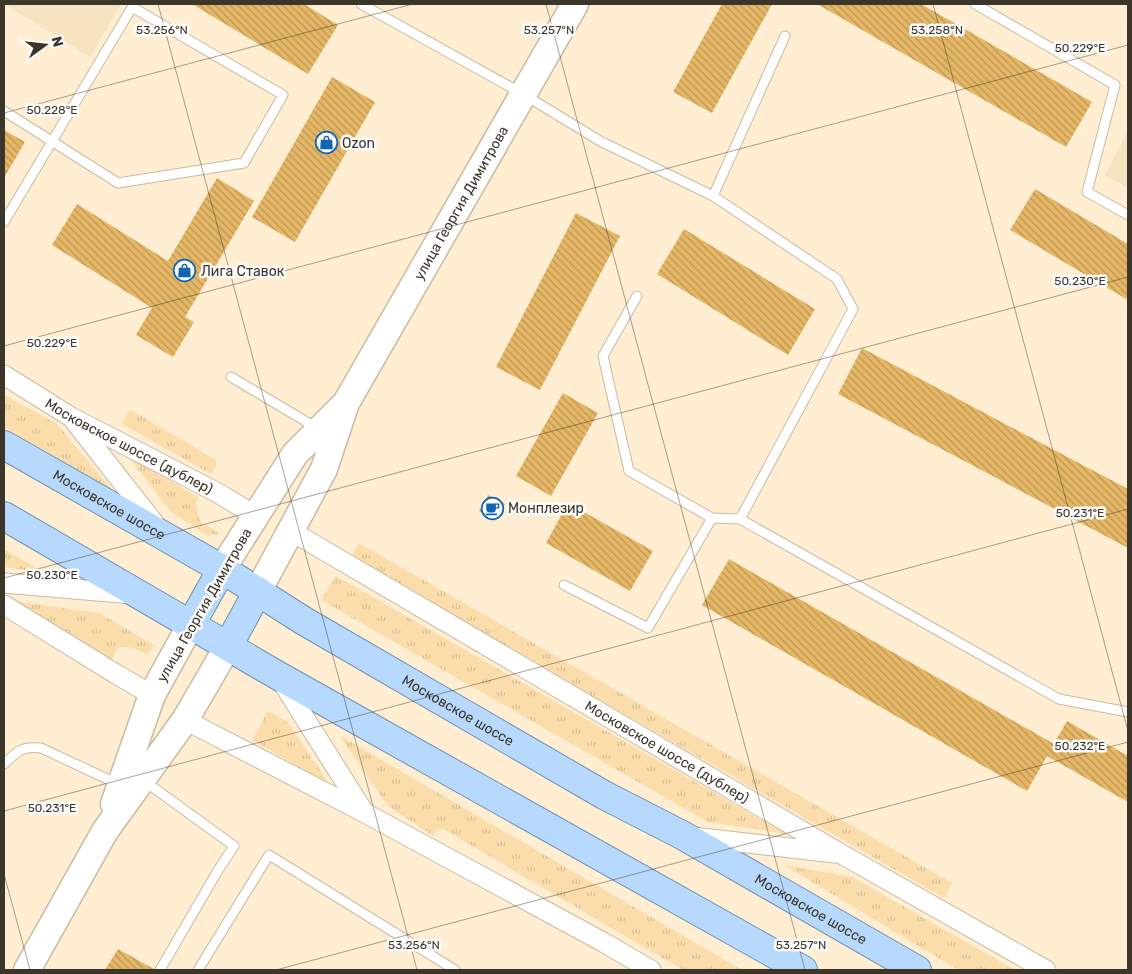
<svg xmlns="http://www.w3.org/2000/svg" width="1132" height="974" font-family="Rubik,sans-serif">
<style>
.built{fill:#f8e3c1}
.grass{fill:url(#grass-tufts)}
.building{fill:url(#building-back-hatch)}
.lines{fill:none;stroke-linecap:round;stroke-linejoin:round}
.service-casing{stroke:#cabaa0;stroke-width:11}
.minor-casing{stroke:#cabaa0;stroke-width:21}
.secondary-casing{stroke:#cabaa0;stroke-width:29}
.primary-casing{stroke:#6d8fb4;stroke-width:30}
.service{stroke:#fff;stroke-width:9}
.minor{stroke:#fff;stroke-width:19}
.secondary{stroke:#fff;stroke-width:26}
.primary{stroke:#b8d9fe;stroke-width:28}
.ticks{fill:none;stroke:#3b352a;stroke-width:1;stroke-opacity:0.45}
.labels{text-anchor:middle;stroke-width:5;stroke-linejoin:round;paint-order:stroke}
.poi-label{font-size:14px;fill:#3b352a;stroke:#fdfdfd;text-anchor:start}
.street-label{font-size:14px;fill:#3b352a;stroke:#fdfdfd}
.ticks-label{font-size:12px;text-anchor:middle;fill:#3b352a;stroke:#fdfdfd;stroke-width:5;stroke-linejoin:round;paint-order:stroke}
</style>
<defs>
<pattern id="grass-tufts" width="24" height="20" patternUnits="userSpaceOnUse" patternTransform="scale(1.25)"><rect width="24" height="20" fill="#fbddab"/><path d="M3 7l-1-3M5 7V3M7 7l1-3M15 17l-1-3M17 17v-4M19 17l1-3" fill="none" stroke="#d8be93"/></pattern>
<pattern id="building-back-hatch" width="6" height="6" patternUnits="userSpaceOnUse" patternTransform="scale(1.25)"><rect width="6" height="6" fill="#e5b766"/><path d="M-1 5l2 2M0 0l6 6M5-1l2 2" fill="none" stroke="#bb9654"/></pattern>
</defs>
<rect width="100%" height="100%" fill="#ffeed2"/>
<path class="built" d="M4,4H121L90,57Z
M1128,131V188L1105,175Z"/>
<path class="grass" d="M4,395L57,424L111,489L4,427Z
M129,411H133L216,460V466L211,474L122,424Z
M128,456L199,498L195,504L201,522L220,534L208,536L171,512Z
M359,543L952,883L944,898L351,557Z
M4,549L45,573L4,567Z
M336,576L786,834L708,822L321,600Z
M14,601L99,613L154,645L147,655C137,650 130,645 118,648L111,660Z
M268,711L288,722L328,783L252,740Z
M339,735L742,970H683L443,829L437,830L433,836L388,806Z
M784,865L852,877L1015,970H958Z"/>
<path class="building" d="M192,4H304L338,25L308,74Z
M722,4H772L712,113L673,92Z
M817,4H921L1092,102L1066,147Z
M332,77L375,102L295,242L252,217Z
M4,130L25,142L4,178Z
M217,178L254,201L185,317L194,322L173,357L136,335L152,308L52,245L77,204L168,261Z
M1035,189L1128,244V300L1010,230Z
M576,213L620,236L540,390L496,367Z
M684,229L815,309L788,355L657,274Z
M862,348L1128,489V548L838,394Z
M563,393L598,413L551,496L516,476Z
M488,495L505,504L495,521L479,511Z
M568,503L653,551L630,591L546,543Z
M729,559L1054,744L1027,791L702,605Z
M1067,721L1128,756V802L1047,756Z
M118,949L154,969V970H105Z"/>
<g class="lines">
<defs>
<path id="service" d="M361,4L523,94L600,141L713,196L837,279L853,309L740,519
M975,4L1115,85L1087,192L1128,215
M4,111L118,183L244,163L283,95L132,7
M713,196L785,36
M4,222L134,4
M637,296L603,356L629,471L712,518L740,519L1059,699L1128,712
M231,377L317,428
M564,585L648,628L712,518
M4,764C17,751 22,746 41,748L118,784
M143,780L234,846L217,872L160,970
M198,970L269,855L455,970"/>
<g id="minor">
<path id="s1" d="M4,375L71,417L218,493L256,516"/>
<path d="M75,422L158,528"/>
<path id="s2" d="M291,531L843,855L1046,970"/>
<path d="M4,583L132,594"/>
<path d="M4,605L116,674L152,695"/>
<path d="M280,679L364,812"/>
<path d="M185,720L365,813L603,942L651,970"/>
<path d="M693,837L835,853"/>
</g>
<g id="secondary">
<path d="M222,569L295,454L342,407"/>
<path id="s3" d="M258,591L324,469L346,403L575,4"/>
<path d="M114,804L152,695L191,624"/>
<path d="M27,970L105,831L185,720L228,646"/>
</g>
<g id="primary">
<path id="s4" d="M4,445L222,569L304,621L604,795L682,835L917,970"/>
<path d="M4,516L277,675L803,970"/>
<path d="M191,624L222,569"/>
<path d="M228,646L258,591"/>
</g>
</defs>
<use href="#service" class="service-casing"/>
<use href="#minor" class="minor-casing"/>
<use href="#secondary" class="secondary-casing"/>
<use href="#primary" class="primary-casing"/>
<use href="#service" class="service"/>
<use href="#minor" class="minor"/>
<use href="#secondary" class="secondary"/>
<use href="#primary" class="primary"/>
</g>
<path class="ticks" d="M158,4L417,970M546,4L805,970M933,4L1128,731M4,113L413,4M4,346L1128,45M4,578L1128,277M4,811L1128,509M4,874L30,970M276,970L1128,742"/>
<defs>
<symbol id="shop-ring" viewBox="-11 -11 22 22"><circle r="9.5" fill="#fdfdfd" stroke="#1065b3" stroke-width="1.5"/><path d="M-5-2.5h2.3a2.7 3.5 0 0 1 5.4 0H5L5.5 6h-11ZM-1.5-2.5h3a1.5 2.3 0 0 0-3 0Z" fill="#1065b3"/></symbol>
<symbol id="cafe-ring" viewBox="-11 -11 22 22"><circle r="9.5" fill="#fdfdfd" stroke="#1065b3" stroke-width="1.5"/><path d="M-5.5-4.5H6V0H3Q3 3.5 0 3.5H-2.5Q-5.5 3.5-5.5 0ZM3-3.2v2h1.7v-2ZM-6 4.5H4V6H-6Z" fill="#1065b3"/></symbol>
</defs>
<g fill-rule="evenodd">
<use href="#shop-ring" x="314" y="130" width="25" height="25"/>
<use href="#shop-ring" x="172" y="258" width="25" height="25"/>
<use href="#cafe-ring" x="480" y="496" width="25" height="25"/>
</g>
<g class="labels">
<g class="poi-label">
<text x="342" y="148">Ozon</text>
<text x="201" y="276">Лига Ставок</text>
<text x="508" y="513">Монплезир</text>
</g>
<g class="street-label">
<text dy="5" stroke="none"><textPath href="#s3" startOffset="439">улица Георгия Димитрова</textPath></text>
<text dy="5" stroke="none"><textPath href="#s1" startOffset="144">Московское шоссе (дублер)</textPath></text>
<text dy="5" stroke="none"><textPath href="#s4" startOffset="121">Московское шоссе</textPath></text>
<text transform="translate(204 605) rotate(-60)" y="5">улица Георгия Димитрова</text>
<text dy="5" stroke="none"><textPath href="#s4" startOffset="526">Московское шоссе</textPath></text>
<text dy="5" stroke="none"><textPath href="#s2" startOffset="436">Московское шоссе (дублер)</textPath></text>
<text dy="5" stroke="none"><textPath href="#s4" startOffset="931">Московское шоссе</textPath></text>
</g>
</g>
<g class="ticks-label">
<text x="162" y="34">53.256°N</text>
<text x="549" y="34">53.257°N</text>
<text x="937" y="34">53.258°N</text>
<text x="1080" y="52">50.229°E</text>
<text x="52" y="114">50.228°E</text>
<text x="1080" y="285">50.230°E</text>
<text x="52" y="347">50.229°E</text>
<text x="1080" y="517">50.231°E</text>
<text x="52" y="579">50.230°E</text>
<text x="1080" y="750">50.232°E</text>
<text x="52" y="812">50.231°E</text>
<text x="414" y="949">53.256°N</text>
<text x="801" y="949">53.257°N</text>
</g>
<rect width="1132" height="974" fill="none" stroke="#3b352a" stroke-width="10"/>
<g transform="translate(45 45) rotate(75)" stroke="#fdfdfd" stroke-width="4" paint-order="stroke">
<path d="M0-4L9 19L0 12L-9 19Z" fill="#3b352a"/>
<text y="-8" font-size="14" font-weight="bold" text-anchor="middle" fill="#3b352a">N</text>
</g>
</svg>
